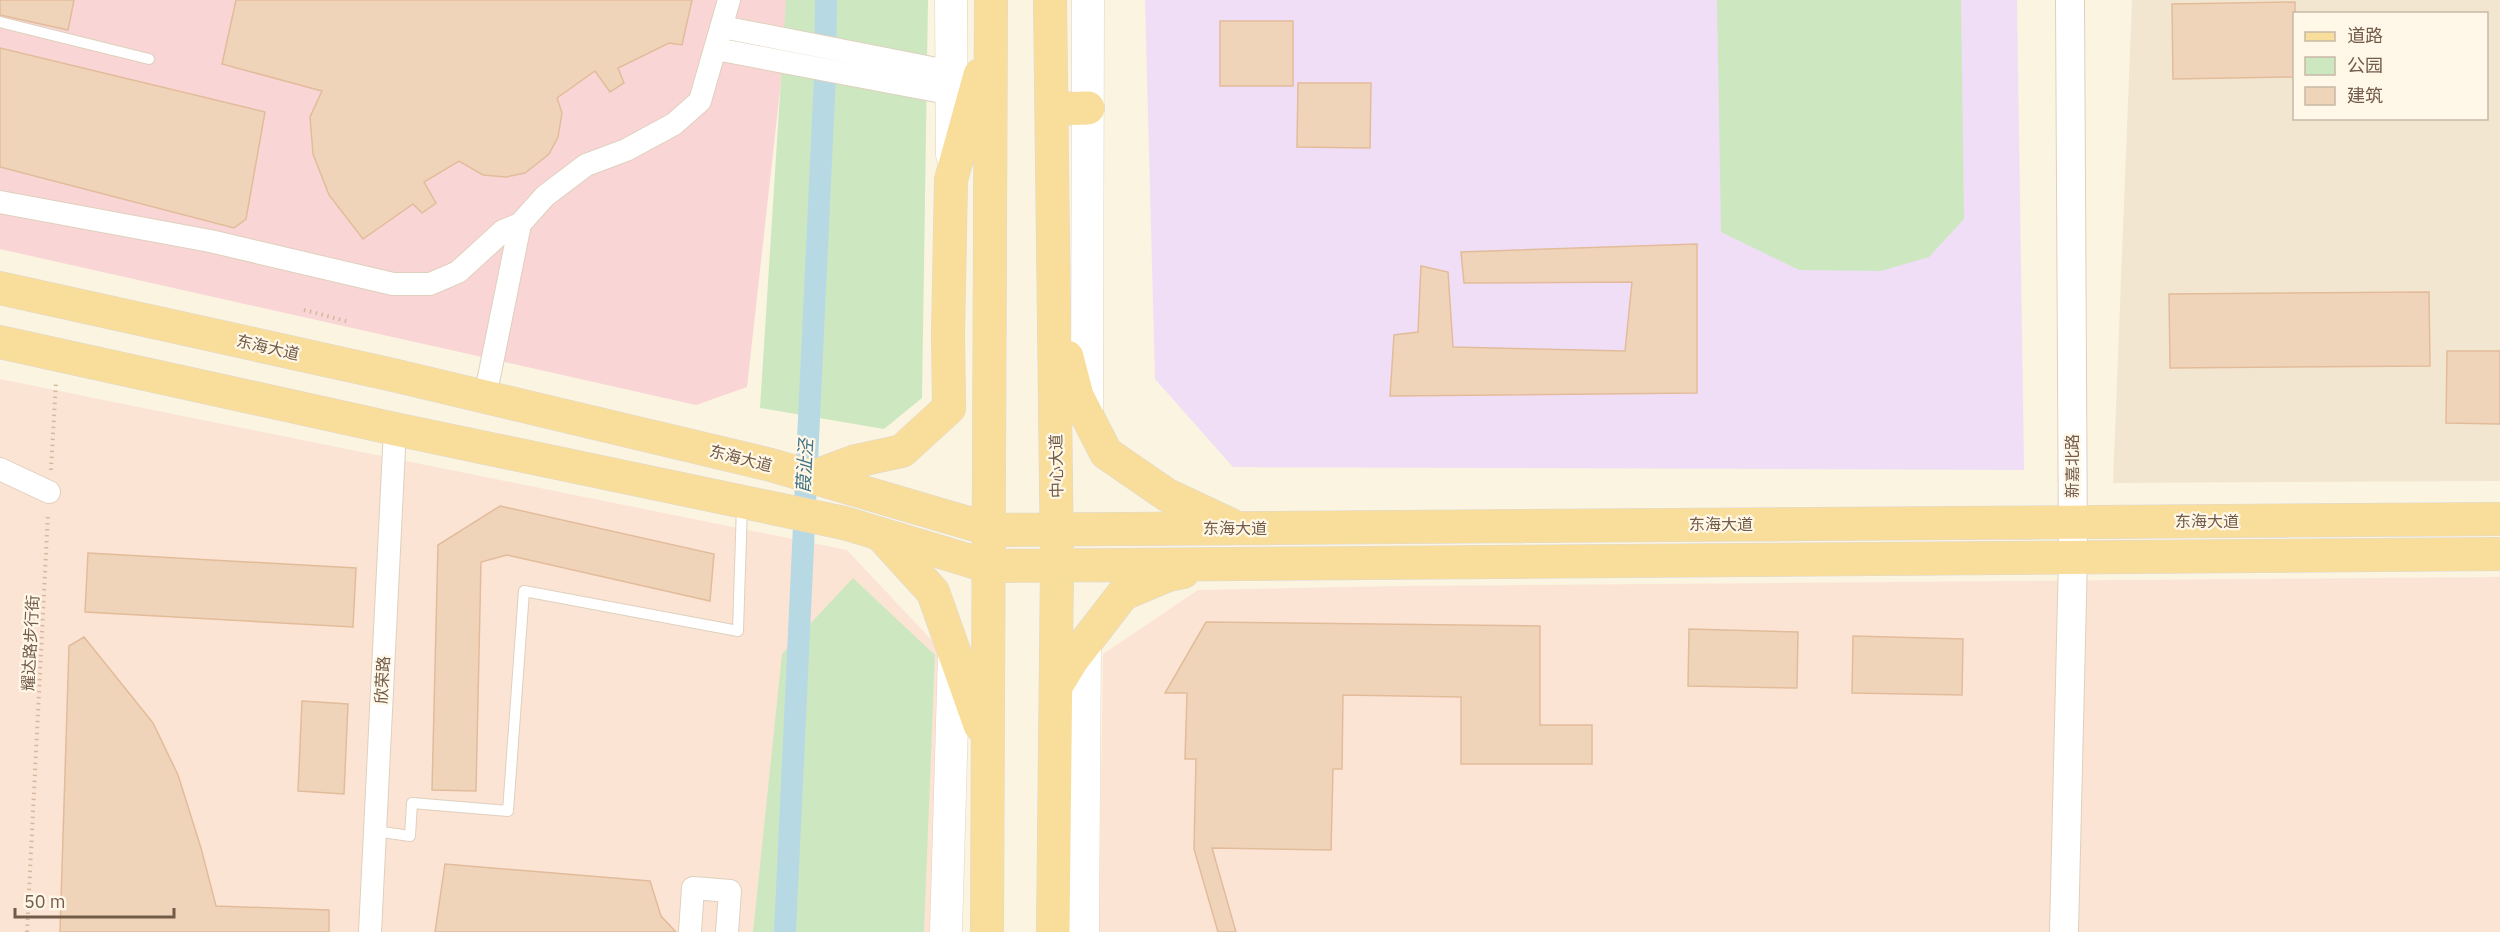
<svg xmlns="http://www.w3.org/2000/svg" width="2500" height="932" font-family="'IBM Plex Sans','Noto Sans SC',sans-serif">
<style>
.residential{fill:#f3e6d0;fill-rule:evenodd}
.commercial{fill:#fce4d5}
.education{fill:#f0def7}
.medical{fill:#f9d5d6}
.green{fill:#cde8c0}
.lines{fill:none;stroke-linecap:round;stroke-linejoin:round}
.canal{stroke:#b7d9e4;stroke-width:22}
.building{fill:#f0d4b9;stroke:#e2bc9a;stroke-width:1.5}
.service-casing{stroke:#dfd0bd;stroke-width:12}
.minor-casing{stroke:#dfd0bd;stroke-width:24}
.tertiary-casing{stroke:#dfd0bd;stroke-width:30}
.secondary-casing{stroke:#e4d2bc;stroke-width:33}
.primary-casing{stroke:#ddd8d3;stroke-width:34}
.path{stroke:#d5b89d;stroke-width:4;stroke-dasharray:1.5 4.5;stroke-linecap:butt}
.service{stroke:#fff;stroke-width:10}
.minor{stroke:#fff;stroke-width:22}
.tertiary{stroke:#fff;stroke-width:28}
.secondary{stroke:#fff;stroke-width:32}
.primary{stroke:#f9de9b;stroke-width:33}
.labels{text-anchor:middle;stroke-width:4.5;stroke-linejoin:round;paint-order:stroke}
.street-label{font-size:16px;fill:#725b49;stroke:#fff7e7}
.water-label{font-size:18px;font-style:italic;fill:#437485;stroke:#fff7e7}
</style>
<rect width="100%" height="100%" fill="#fbf4e1"/>
<path class="residential" d="M2132,0H2500V481L2113,483ZM2294,14H2486V118H2294Z"/>
<path class="commercial" d="M0,379L847,550L941,650L936,932H0Z
M2500,577V932H1099L1103,654L1198,590L1399,586Z"/>
<path class="education" d="M1145,0H2017L2024,470L1233,467L1155,379Z"/>
<path class="medical" d="M0,0H790L747,387L696,405L0,249Z"/>
<path class="green" d="M786,0H928L922,398L884,429L760,408Z
M1717,0H1961L1964,219L1929,257L1881,271L1799,270L1721,232Z
M853,578L935,655L924,932H753L782,654Z"/>
<g class="lines">
<path class="canal" d="M785,932L825,76L826,0"/>
</g>
<path class="building" d="M0,0H74L68,30L0,15Z
M236,0H692L682,45L669,43L618,68L624,83L610,92L595,71L557,98L562,113L558,137L549,154L525,173L506,177L483,175L459,161L424,182L436,203L422,213L413,204L363,239L329,195L313,154L310,117L322,91L222,64Z
M2295,2V77L2173,79L2172,4Z
M1220,21H1293V86H1220Z
M0,48L265,112L246,219L234,228L0,167Z
M1298,83H1371L1370,148L1297,147Z
M1697,244V393L1390,396L1394,335L1418,332L1421,266L1448,272L1453,347L1625,351L1632,282L1464,283L1461,252Z
M2429,292L2430,366L2170,368L2169,294Z
M2447,351H2500V424L2446,423Z
M500,506L714,554L710,601L507,555L481,562L476,791L432,790L438,545Z
M88,553L356,568L353,627L85,612Z
M1206,622L1540,626V725H1592V764H1461V697L1343,695L1342,769H1333L1331,850L1212,848L1236,932H1218L1194,849L1196,759H1185L1187,693H1165Z
M1689,629L1798,632L1797,688L1688,686Z
M1853,636L1963,639L1962,695L1852,693Z
M84,637L153,723L178,775L201,848L216,906L329,910V932H60L69,646Z
M302,701L348,704L344,794L298,791Z
M445,864L650,881L661,916L676,932H435Z"/>
<g class="lines">
<defs>
<path id="service" d="M0,22L149,59
M375,831L410,836L412,803L508,811L524,591L738,631L742,505"/>
<path id="minor" d="M722,27L952,72
M716,49L953,94
M0,202L210,241L393,284H430L458,272L503,231L520,224
M485,397L520,224L545,196L586,165L626,150L674,124L700,101L729,0
M0,469L49,492
M370,932L395,429
M690,932L693,888L730,891L727,932"/>
<path id="tertiary" d="M2064,932L2073,557L2070,0"/>
<path id="secondary" d="M951,0L952,155
M1087,411L1088,0
M946,932L954,654
M1083,932L1085,645"/>
<path id="primary" d="M1050,0L1057,565L1053,932
M1052,109L1088,108
M0,288L393,375L771,465L992,530L2500,519
M0,342L395,429L844,523L987,566L2500,554
M1067,357L1077,396L1106,453L1167,495L1231,525
M813,477L856,461L902,451L949,408L948,335L951,180L980,75
M881,535L933,592L980,725
M1056,686L1072,660L1123,594L1168,575L1183,572
M987,932L991,0"/>
</defs>
<use href="#service" class="service-casing"/>
<use href="#minor" class="minor-casing"/>
<use href="#tertiary" class="tertiary-casing"/>
<use href="#secondary" class="secondary-casing"/>
<use href="#primary" class="primary-casing"/>
<path class="path" d="M304,310L350,322
M51,470L56,382
M27,932L48,513"/>
<use href="#service" class="service"/>
<use href="#minor" class="minor"/>
<use href="#tertiary" class="tertiary"/>
<use href="#secondary" class="secondary"/>
<use href="#primary" class="primary"/>
</g>
<g class="labels">
<g class="street-label">
<text transform="translate(268 347) rotate(13)" y="6">东海大道</text>
<text transform="translate(741 458) rotate(14)" y="6">东海大道</text>
<text transform="translate(1056 466) rotate(-91)" y="6">中心大道</text>
<text transform="translate(2072 466) rotate(-90)" y="6">新嘉北路</text>
<text x="2207" y="527">东海大道</text>
<text x="1721" y="530">东海大道</text>
<text x="1235" y="534">东海大道</text>
<text transform="translate(30 643) rotate(-87)" y="6">耀达路步行街</text>
<text transform="translate(382 680) rotate(-87)" y="6">欣荣路</text>
</g>
<g class="water-label">
<text transform="translate(805 466) rotate(-87)" y="6">葭沚泾</text>
</g>
</g>
<rect x="2293" y="12" width="195" height="108" fill="#fff7e7" stroke="#c7b9a8" stroke-width="1.5"/>
<rect x="2305" y="32" width="30" height="9" fill="#f9de9b" stroke="#c7b9a8" stroke-width="1.5"/>
<text x="2347" y="42" font-size="18" fill="#725b49">道路</text>
<rect x="2305" y="57" width="30" height="18" fill="#cde8c0" stroke="#c7b9a8" stroke-width="1.5"/>
<text x="2347" y="72" font-size="18" fill="#725b49">公园</text>
<rect x="2305" y="87" width="30" height="18" fill="#f0d4b9" stroke="#c7b9a8" stroke-width="1.5"/>
<text x="2347" y="102" font-size="18" fill="#725b49">建筑</text>
<path d="M15 908v9h159v-9" fill="none" stroke="#725b49" stroke-width="3"/>
<text x="24" y="908" font-size="18" fill="#725b49" stroke="#fff7e7" stroke-width="4.5" paint-order="stroke">50 m</text>
</svg>
